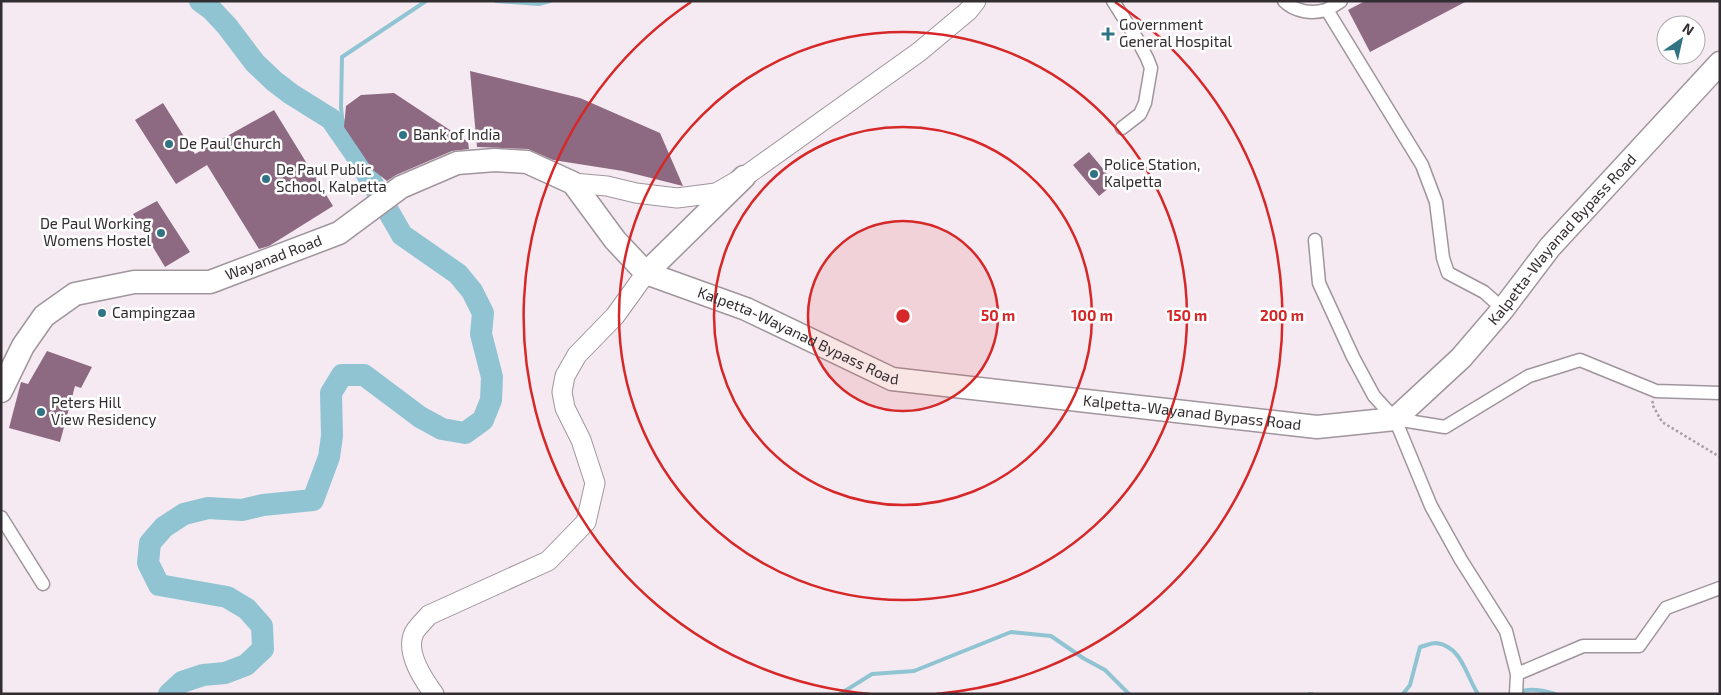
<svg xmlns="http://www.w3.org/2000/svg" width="1721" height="695" font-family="'Exo 2',sans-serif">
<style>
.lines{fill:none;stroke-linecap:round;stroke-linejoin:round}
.stream{stroke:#91c4d3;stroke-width:4}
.river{stroke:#91c4d3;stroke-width:22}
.building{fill:#8d6982}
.street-casing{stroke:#a0959c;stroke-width:15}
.primary-casing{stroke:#a0959c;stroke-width:21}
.highway-casing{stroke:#a0959c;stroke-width:25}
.path{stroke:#a79fa4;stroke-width:2.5;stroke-dasharray:2.5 2.5;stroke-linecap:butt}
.street{stroke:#fff;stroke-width:12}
.primary{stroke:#fff;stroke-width:19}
.highway{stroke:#fff;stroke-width:22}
.ring{fill:none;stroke:#d62828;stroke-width:2.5}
.poi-dot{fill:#307384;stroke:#fff;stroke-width:2}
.labels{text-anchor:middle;stroke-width:5;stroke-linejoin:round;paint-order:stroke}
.poi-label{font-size:15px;fill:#322d30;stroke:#fff;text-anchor:start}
.street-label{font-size:15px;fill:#322d30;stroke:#fff}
.centre{fill:#d62828;stroke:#fff;stroke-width:2.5}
.ring-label{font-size:15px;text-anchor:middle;font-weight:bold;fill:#d62828;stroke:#fff;stroke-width:5;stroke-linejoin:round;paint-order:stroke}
</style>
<rect width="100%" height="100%" fill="#f5eaf1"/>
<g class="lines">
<path class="stream" d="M496,1L539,4L550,1
M344,138L341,107L342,57L426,1
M1518,692C1531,688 1542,690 1555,694
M840,694L872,674L914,671L1011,632L1051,636L1083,658L1105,670L1129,694
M1309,694H1312
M1403,694L1410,685L1420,647C1425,646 1431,643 1436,643C1462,646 1466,676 1478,694"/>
<path class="river" d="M169,694L182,682L203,675L225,673L246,665L263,649L262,626L247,609L227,597L159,585L148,563L150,543L164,527L184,514L208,508L242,510L263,505L313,500L329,457L332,436L331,393L342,375H364L420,417L442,429L465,433L483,420L491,400L492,377L481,334L483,313L472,291L458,274L402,235L356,155L331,119L291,94L274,81L255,63L227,26L211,9L200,1"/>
</g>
<path class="building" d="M1365,1H1467L1370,52L1348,10Z
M470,71L580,98L660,133L683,186L623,171L553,160L528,149L477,147Z
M394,93L468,142L469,149L452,151L396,175L387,181L373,170L344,127L346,106L361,95Z
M163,103L195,154L274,110L333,206L269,246L259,249L207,165L176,184L135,120Z
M1089,152L1115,183L1099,196L1073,165Z
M157,201L190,252L165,267L133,214Z
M47,351L92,367L81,388L75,386L60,442L9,428L21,382L28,384Z"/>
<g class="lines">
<defs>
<path id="street" d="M1113,1L1137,39L1147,58L1151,68L1145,103L1140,114L1122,128
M1284,1C1295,12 1312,14 1326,10C1331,8 1336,4 1341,1
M1327,10L1422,165L1436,202L1443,258L1448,273L1484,292L1503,309
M1315,240L1319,283L1353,357L1374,396L1395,419L1431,506L1461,560L1506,631L1517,674L1516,694
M1395,419L1445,427L1529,376L1580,360L1656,391L1720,393
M1,517L43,584
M1517,674L1583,646H1639L1666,608L1720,588"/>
<path id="primary" d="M573,183L607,186L636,193L677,198L716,193L744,177L919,52L968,11L976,1
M434,694C423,679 405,652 414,633C417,627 424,621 429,615L548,561L586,522L595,483L581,440L565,408L562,392L565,376L577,355L615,316L646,273"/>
<g id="highway">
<path d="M646,273L744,177"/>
<path id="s1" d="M1,391L23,346L44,316L75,294L134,282H210L339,233L401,187L457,163L495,160L527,162L573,183L615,240L646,273L746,309L892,379L1317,427L1395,419L1461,358L1503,309L1550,247L1720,63"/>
</g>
</defs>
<use href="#street" class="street-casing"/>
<use href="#primary" class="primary-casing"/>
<use href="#highway" class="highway-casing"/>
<path class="path" d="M1653,401L1652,404L1662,422L1720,457"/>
<use href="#street" class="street"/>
<use href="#primary" class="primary"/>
<use href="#highway" class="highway"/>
</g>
<circle cx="903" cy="316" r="95" fill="#d62828" fill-opacity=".12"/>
<g class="ring">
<circle cx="903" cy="316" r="95"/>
<circle cx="903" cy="316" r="189"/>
<circle cx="903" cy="316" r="284"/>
<path d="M870 694A379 379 0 0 1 691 2M1115 2A379 379 0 0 1 936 694"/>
</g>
<g class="poi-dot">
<path d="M1105.5 26.5h5v5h5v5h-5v5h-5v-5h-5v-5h5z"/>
<circle cx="403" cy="135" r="5"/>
<circle cx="169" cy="144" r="5"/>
<circle cx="1094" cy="174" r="5"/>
<circle cx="266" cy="179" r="5"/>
<circle cx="161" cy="233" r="5"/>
<circle cx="102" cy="313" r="5"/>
<circle cx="41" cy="412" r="5"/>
</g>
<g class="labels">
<g class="poi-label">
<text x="1119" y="30">Government<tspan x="1119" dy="17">General Hospital</tspan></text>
<text x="413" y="140">Bank of India</text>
<text x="179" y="149">De Paul Church</text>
<text x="1104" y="170">Police Station,<tspan x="1104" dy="17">Kalpetta</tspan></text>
<text x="276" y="175">De Paul Public<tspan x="276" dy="17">School, Kalpetta</tspan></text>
<text x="151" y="229" text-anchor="end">De Paul Working<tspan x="151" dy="17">Womens Hostel</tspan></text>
<text x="112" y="318">Campingzaa</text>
<text x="51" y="408">Peters Hill<tspan x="51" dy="17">View Residency</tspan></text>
</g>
<g class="street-label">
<text dy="5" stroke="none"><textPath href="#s1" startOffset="1794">Kalpetta-Wayanad Bypass Road</textPath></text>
<text dy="5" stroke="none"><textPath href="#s1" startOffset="329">Wayanad Road</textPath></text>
<text dy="5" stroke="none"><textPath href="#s1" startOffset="939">Kalpetta-Wayanad Bypass Road</textPath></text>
<text dy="5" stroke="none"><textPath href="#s1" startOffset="1344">Kalpetta-Wayanad Bypass Road</textPath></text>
</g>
</g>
<circle cx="903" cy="316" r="8" class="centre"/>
<g class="ring-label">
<text x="998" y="321">50 m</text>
<text x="1092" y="321">100 m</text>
<text x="1187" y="321">150 m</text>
<text x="1282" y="321">200 m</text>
</g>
<rect width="1721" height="695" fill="none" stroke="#322d30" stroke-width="5"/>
<g transform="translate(1681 40) rotate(34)"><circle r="24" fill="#ffffff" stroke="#adabac"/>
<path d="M0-4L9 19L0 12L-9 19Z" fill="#307384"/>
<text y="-8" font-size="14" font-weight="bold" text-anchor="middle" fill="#322d30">N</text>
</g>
</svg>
